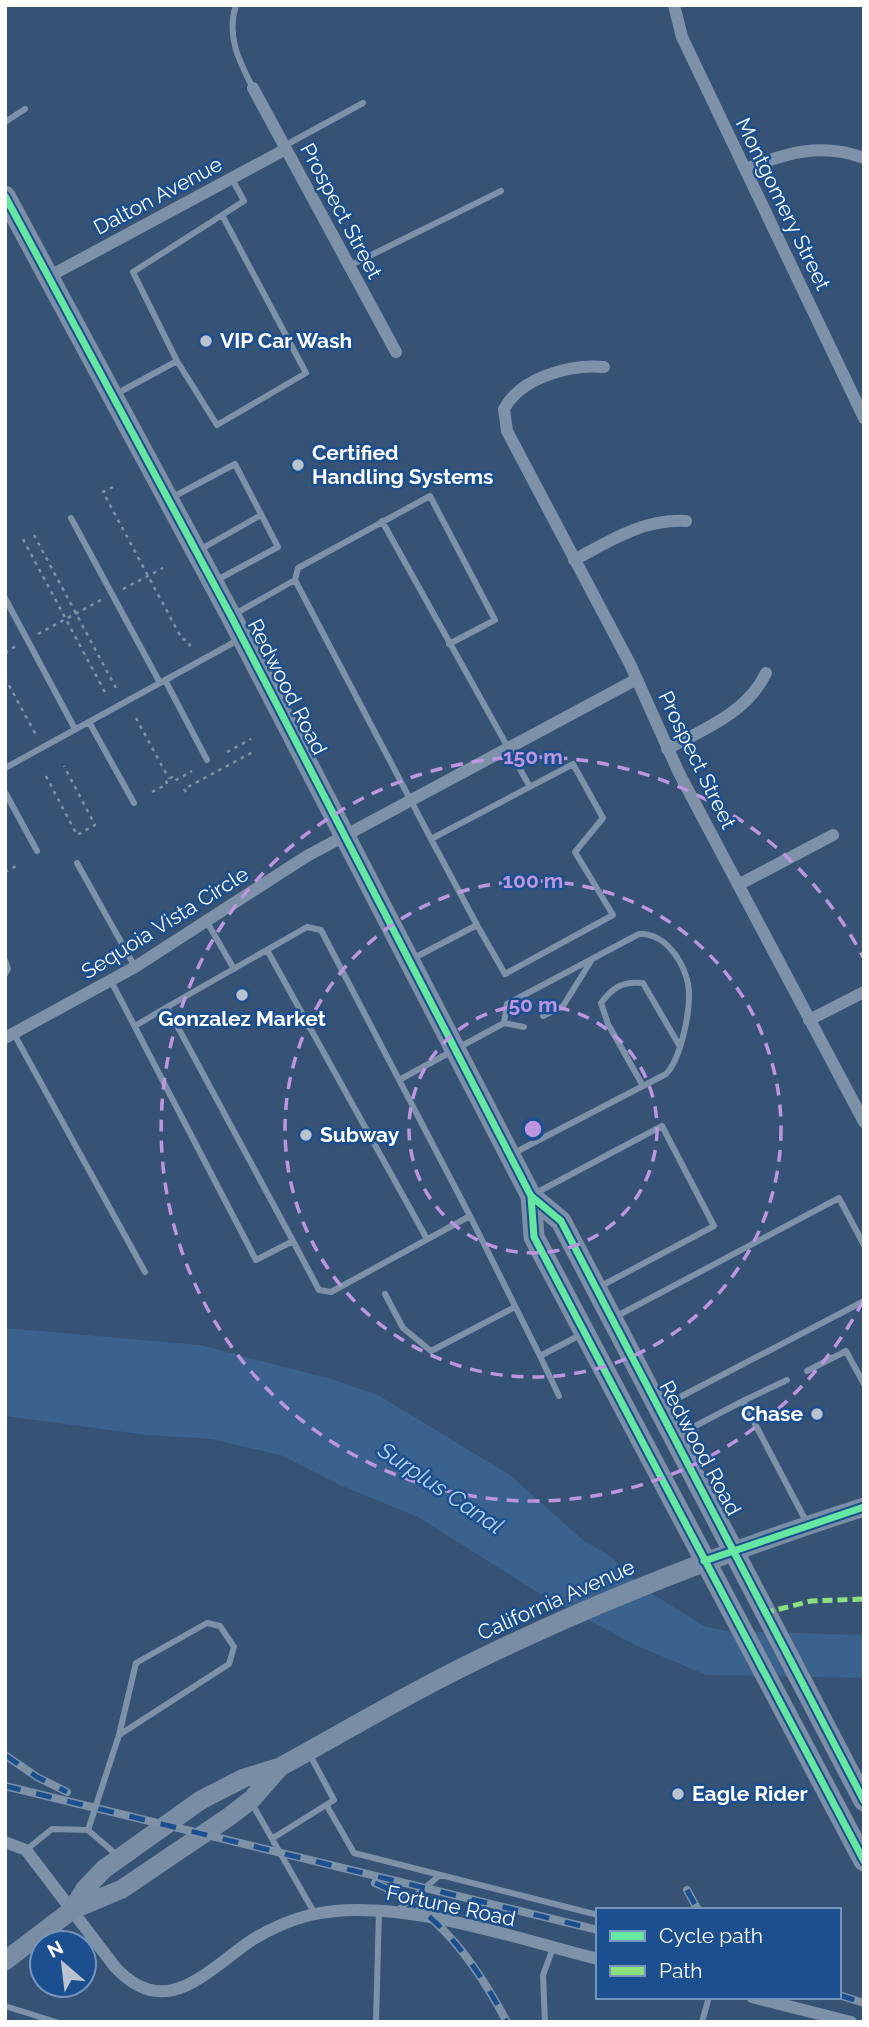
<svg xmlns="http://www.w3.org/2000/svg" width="869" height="2027" font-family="Raleway,sans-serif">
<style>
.water{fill:#3b618d}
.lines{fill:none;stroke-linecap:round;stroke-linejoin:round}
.path{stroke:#7d92a8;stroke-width:2.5;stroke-dasharray:3.5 5;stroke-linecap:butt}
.service{stroke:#7d92a8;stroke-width:6}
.minor{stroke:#7d92a8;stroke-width:12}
.secondary{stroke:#798da4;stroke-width:19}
.primary{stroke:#7d8ea7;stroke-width:21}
.rail-casing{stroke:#7e92a7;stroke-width:8}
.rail{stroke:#1b4f8f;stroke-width:5;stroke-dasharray:16;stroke-linecap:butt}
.quiet{stroke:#8de07e;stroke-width:5;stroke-dasharray:10 5;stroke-linecap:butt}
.cycleway-casing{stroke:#1b4f8f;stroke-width:11}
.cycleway{stroke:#66e7a1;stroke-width:7}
.ring{fill:none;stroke:#bd96df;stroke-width:3.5;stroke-dasharray:12 9}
.poi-dot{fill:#b9c2ce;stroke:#1b4f8f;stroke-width:2.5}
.labels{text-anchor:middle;stroke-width:5;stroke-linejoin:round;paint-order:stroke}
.street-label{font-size:21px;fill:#fff;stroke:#1b4f8f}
.poi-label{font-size:21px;font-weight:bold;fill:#fff;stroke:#1b4f8f;text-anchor:start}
.water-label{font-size:23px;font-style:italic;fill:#b5d3f5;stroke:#1b4f8f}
.centre{fill:#bd96df;stroke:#1b4f8f;stroke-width:3.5}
.ring-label{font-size:21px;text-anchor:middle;font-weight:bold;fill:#bd96df;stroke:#1b4f8f;stroke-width:5;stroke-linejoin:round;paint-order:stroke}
</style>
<rect width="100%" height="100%" fill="#365274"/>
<path class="water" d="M5,1328L200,1345L331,1379L378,1395L510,1475L583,1540L610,1556L643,1588L704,1626L727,1631L864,1635V1678L706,1675L635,1645L537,1592L418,1517L342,1486L283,1456L212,1439L147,1435L5,1416Z"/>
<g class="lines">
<path class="path" d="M113,487L103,492L182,639L187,640L192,650
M34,535L117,690
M23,539L107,696
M123,589L163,568
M38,634L101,600
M5,653L16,646
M5,678L36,735
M136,718L169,779
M227,752L251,739
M46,776L77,835L95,825L64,766
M152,792L167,784L166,780L172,777L174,781L192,771
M186,792L184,789L255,751
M5,872L18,865"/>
<path class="service" d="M236,5C226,36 239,61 253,88
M5,122L25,109
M284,146L363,103
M349,266L501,191
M177,361L217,425L306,373L222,215
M116,394L177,361L133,272L244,201L232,179
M171,498L235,464L278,547L217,580
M71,518L160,683
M382,521L530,787
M201,549L261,515
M5,598L75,729
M233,615L295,580
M165,680L207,760
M89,722L134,803
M5,768L240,639
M5,792L37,851
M431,839L295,580L298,568L430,496L495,620L449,644
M77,863L135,967
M207,922L234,969
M267,950L427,1239
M412,959L477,925L505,974L613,915L575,852L603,818L573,764L431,839L477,925
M5,960L8,969L5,974
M111,981L256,1260L293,1241L319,1290L331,1292L470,1216L540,1356L582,1334
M543,1016L563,1006L591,961
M504,1023L524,1027
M135,1026L167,1007
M14,1034L145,1272
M399,1080L504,1023L507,1004L639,934C667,932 690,969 689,996C689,1017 680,1060 666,1074L512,1154
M643,1086L608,1024L601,1003C613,987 623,981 643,983L679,1045
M534,1194L662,1126L714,1226L601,1286
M293,1241L167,1007L307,927L321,930L470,1216
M385,1294L403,1328L431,1351L515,1307
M615,1317L839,1198L864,1245
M540,1356L559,1396
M807,1371L846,1351L864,1384
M743,1401L787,1380
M661,1407L864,1301
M676,1436L743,1401L807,1523
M251,1802L315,1914
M327,1806L354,1853L598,1915
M88,1830L119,1735L229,1664L234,1647L220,1626L207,1623L136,1663L119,1735
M273,1838L334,1800L310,1755
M26,1850L52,1829L88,1830L118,1856
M398,1910L440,1875
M5,2006L56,2022
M376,2022L379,1910
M545,2022L543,1975L553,1948
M702,2022L709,1997"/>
<path class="minor" d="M674,5L682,37L864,418
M253,88L396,352
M745,169C786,153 821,142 864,158
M48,277L286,149
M604,367C571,364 521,377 504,409L507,431L630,664L679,773L864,1122
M574,560C611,540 643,519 686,521
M667,749C704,729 747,713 766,673
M738,885L833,835
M809,1020L864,992
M5,1038L135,967L307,856L637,679
M5,1842L26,1850L115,1967C166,2022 206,1971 252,1940C270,1929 290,1920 310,1915C395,1895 513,1938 598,1959
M752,1997L851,2022"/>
<path class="secondary" d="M72,1910L85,1889L104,1869L201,1800L244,1778L280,1767C341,1734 400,1698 463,1667C592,1603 726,1551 864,1507
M5,1961L72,1910L122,1889L230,1816L252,1799L280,1767"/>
<path class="primary" d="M5,196L231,616L531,1196L561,1221L864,1801
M531,1196L534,1237L864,1861"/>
<defs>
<path id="rail" d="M5,1755L37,1777L67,1792
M5,1786L598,1930
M375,1883C438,1909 476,1964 507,2022
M687,1890L698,1910
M839,1995L864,2003"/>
</defs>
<use href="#rail" class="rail-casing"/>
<use href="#rail" class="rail"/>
<path class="quiet" d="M764,1613L811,1601L864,1599"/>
<defs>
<path id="cycleway" d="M5,196L231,616L531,1196L561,1221L864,1801
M531,1196L534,1237L864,1861
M704,1561L864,1507"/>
</defs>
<use href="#cycleway" class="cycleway-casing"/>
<use href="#cycleway" class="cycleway"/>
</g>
<g class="ring">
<circle cx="533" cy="1129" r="124"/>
<circle cx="533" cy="1129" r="248"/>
<path d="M863 1301A372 372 0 1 1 863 957"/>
</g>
<g class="poi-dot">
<circle cx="206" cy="341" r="7"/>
<circle cx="298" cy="465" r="7"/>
<circle cx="242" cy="995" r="7"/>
<circle cx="306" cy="1135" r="7"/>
<circle cx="817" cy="1414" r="7"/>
<circle cx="678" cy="1794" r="7"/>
</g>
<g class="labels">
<g class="street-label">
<text transform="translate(158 196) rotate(-28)" y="7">Dalton Avenue</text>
<text transform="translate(783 204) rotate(64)" y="7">Montgomery Street</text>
<text transform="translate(341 211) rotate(62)" y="7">Prospect Street</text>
<text transform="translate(287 687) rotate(63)" y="7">Redwood Road</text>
<text transform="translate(697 760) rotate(64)" y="7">Prospect Street</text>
<text transform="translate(165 923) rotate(-32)" y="7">Sequoia Vista Circle</text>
<text transform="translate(700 1448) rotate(62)" y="7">Redwood Road</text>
<text transform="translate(556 1600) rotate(-24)" y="7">California Avenue</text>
<text transform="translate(451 1906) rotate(12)" y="7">Fortune Road</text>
</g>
<g class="poi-label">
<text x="220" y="348">VIP Car Wash</text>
<text x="312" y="460">Certified<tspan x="312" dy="24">Handling Systems</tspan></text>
<text x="242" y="1026" text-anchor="middle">Gonzalez Market</text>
<text x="320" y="1142">Subway</text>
<text x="803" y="1421" text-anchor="end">Chase</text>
<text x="692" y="1801">Eagle Rider</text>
</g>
<g class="water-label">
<text transform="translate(441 1488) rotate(34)" y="8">Surplus Canal</text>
</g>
</g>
<circle cx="533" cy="1129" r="10" class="centre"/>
<g class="ring-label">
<text x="533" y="764">150 m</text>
<text x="533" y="888">100 m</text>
<text x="533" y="1012">50 m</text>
</g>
<rect width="869" height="2027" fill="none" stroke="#ffffff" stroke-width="14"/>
<rect x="596" y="1908" width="245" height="91" fill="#1b4f8f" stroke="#7695bc" stroke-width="2"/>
<rect x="610" y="1931" width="35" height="10" fill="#66e7a1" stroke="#7695bc" stroke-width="2"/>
<text x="659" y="1943" font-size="21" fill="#ffffff">Cycle path</text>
<rect x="610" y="1966" width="35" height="10" fill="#8de07e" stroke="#7695bc" stroke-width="2"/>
<text x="659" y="1978" font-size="21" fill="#ffffff">Path</text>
<g transform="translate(63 1964) rotate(332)"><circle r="33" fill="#1b4f8f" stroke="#7695bc" stroke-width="2"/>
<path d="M0-5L12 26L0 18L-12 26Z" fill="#b9c2ce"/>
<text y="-10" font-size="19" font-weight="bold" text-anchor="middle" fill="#ffffff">N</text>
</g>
</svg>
